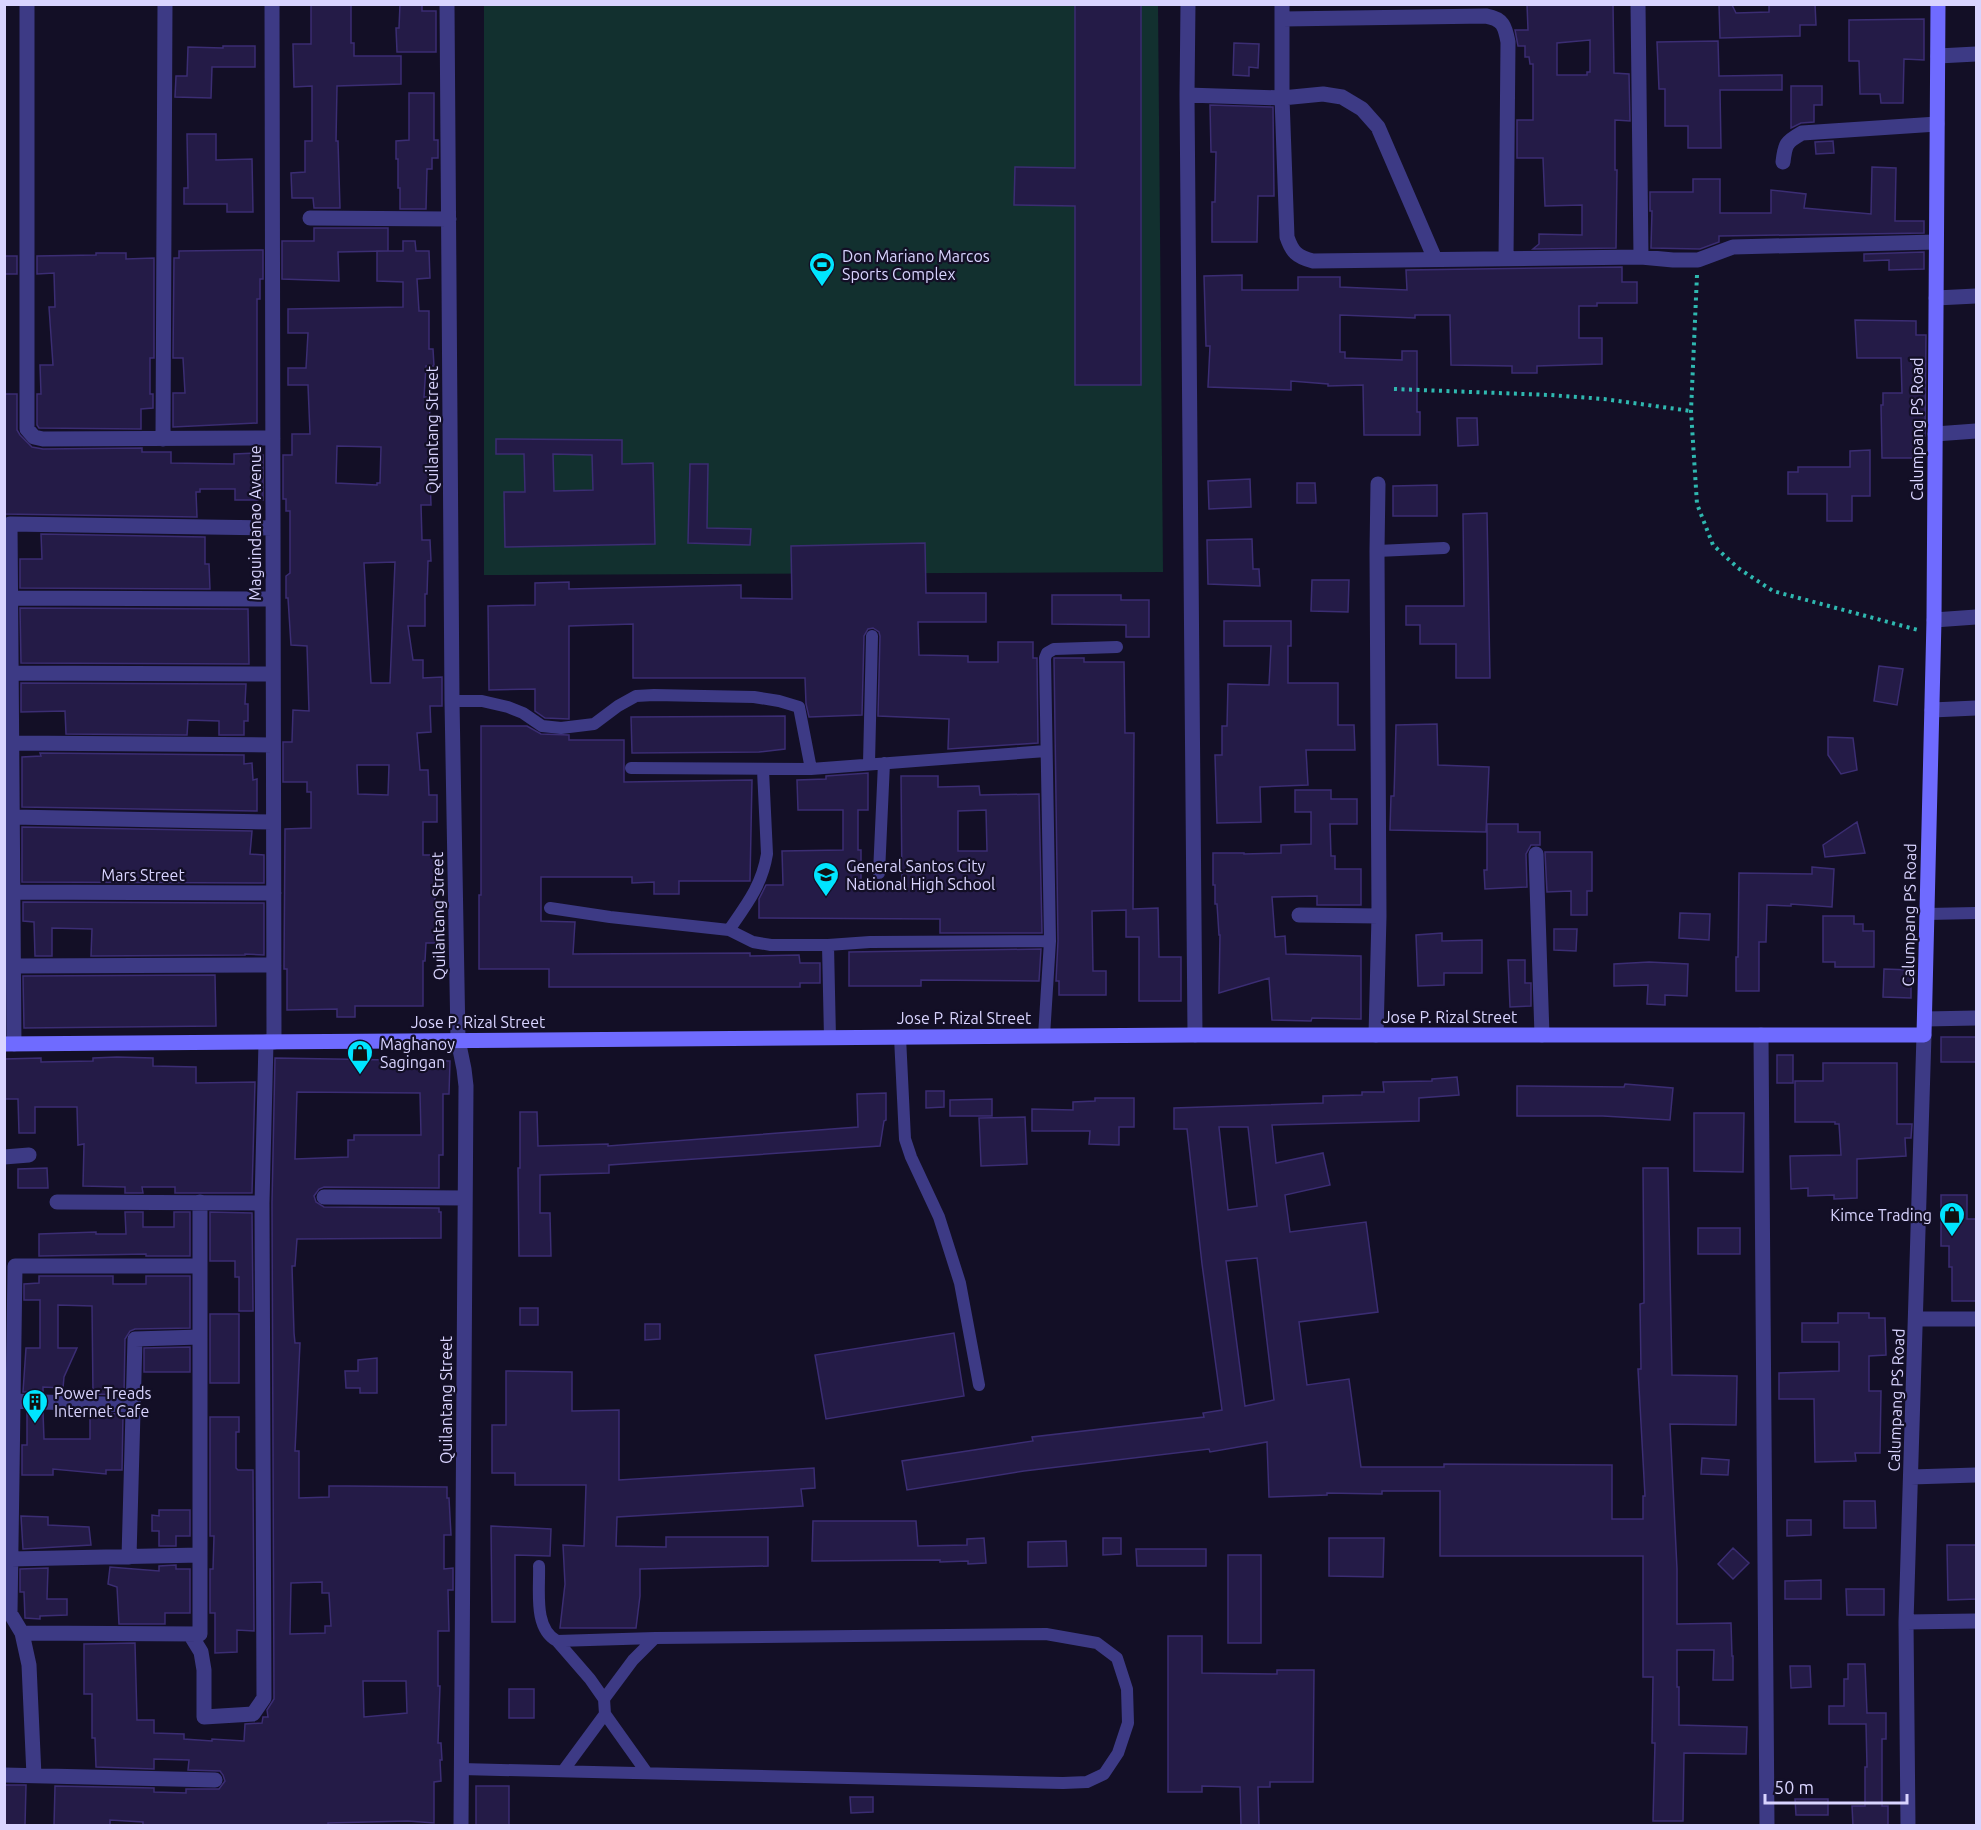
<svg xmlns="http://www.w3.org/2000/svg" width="1981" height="1830" font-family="Ubuntu,sans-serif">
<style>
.green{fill:#12302f}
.building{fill:#241b47;stroke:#3b2d73;stroke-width:1.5;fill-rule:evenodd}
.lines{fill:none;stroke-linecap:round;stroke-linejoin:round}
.path{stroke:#2fb8b0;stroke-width:4;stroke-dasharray:3 4.5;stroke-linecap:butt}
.lane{stroke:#3d3a85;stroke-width:12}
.street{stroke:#3d3a85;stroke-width:15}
.secondary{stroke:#6f6bff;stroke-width:15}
.labels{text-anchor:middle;stroke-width:4.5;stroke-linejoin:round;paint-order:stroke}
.poi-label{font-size:16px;fill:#d9d4ff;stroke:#130f26;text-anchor:start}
.street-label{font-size:16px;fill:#d9d4ff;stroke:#130f26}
</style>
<rect width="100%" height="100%" fill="#130f26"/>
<path class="green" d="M484,5H1158L1163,572L484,575Z"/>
<path class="building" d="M311,4H351V43H354V56H401V84L337,86L336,141H338L340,208H314L313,198H292L291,173L305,172V141H312V86L294,87L293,44H311Z
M400,4H422V11H436V52H397L396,28H399Z
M1075,4H1141V385H1075V206L1014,205L1015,167L1075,168Z
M1527,4H1613L1614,73L1629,74L1630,121L1615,120V170H1617L1616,248L1533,249L1539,244V234L1582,235V205L1545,206L1543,158H1517V120H1533V64H1530L1529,57H1525V46H1518L1515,30H1528ZM1590,40V72H1587V75H1557V43Z
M1769,4H1815L1816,25H1800V36L1720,38L1719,5H1732L1736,13L1769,12Z
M1924,19V60L1904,59L1903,103H1881L1880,94H1860L1859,61H1849V20Z
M1718,41L1719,76L1782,75V90H1720L1721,148H1688V126H1665V89H1659L1657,42Z
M1234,43L1259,44L1258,68L1249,67V76L1233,75Z
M223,46H255V67H212L211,98L175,97L176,76H187L188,47L223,48Z
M1791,86H1822V105H1814V122L1801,123L1791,128Z
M409,93H434V140H438V158H432V169H427L426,209H400V188H398V159H396V141L409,140Z
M1210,105L1273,107L1274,196H1258L1257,242H1212V202H1215L1216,152H1211Z
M187,134H216V160L252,159L253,212H227V204H184V188H188Z
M1833,141L1834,153L1816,154L1815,142Z
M1872,167L1896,168L1895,221H1924V233L1719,236V242L1700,249L1651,248L1652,211H1650V192H1693V179H1720V213H1771V190L1806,194L1804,208L1871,214Z
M314,228H388V251L338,252L339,281L282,279V241H314Z
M403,241H415L416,251H429L430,278L417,279L419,311H429V349H433L434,366H426L424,397H430L429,451L437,452L436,479H430L431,505H421L422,540H430L431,561H428L427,594H425V626H408L413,660H423V678L442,677V706H430L431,732L417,733L420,770H428L429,795H437V822H423V855H441V877H435V943H426L425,961H423V1006H355V1017H337V1009L287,1010V969H284L285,829L311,828V792H307V782H283V742H292L293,710L309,711L307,646L291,645L288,598H286V576L290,573V511H286V499H283V455H292V434H310L308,385H288V368H306L308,333H288V309L403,307V282L377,281V251H403ZM337,446L381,447L380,483H377V485L336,483ZM395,562L390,683H371L364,563ZM357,765H389L388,795L358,794Z
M263,250V279H260V299H257V423L173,427V393H185L183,358H173L174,258H179V251Z
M1924,252V269L1889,270V260L1864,261V254Z
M96,253H126V259L154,258V358H150V394H153V408L141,409V429L39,428L37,425V394H41L40,365H53L49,307H55L54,273L37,274V256L96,255Z
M4,256H17V274H4Z
M1622,267V282H1637V303H1597V306H1579V338H1602V364L1537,366V373H1512V366L1451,365L1450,315H1415V318L1340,315V352H1345V358L1402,360V351H1417V412H1420V435H1364L1363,385L1328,386V384L1291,381V390L1208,387L1210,346H1206L1204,276L1242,275V290H1298V277H1340V287L1407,290L1406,270Z
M1855,320L1916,321V335H1926L1925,436H1917V458H1882L1881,405H1883V393H1902L1901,358H1857Z
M4,394H17V430L20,435L32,447L43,449L142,448V452H171V463L234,464V454L257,453V455H263V500H235V489H200V492H196L197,517L4,514Z
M1457,418H1477L1478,445L1458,446Z
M496,439L622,440V464L653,463L655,544L505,547L504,492H525L524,454H496ZM553,454L592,455L593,490L554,491Z
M1870,450V496H1852V521H1827V494H1788V472H1798V467H1850V451Z
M690,464H708L707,528L751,529L750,545L688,543Z
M1250,479L1251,507L1209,509L1208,481Z
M1297,483H1315L1316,503H1297Z
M1437,485V516H1393V486Z
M1487,513L1490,678H1456V644H1420V625H1406V606H1464L1463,514Z
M41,534L205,537V564H209L210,589L20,588V559H42Z
M1252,539L1253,569H1259L1260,586L1208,584L1207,540Z
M925,543L926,593H986V622H918L919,655L968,656V662H998V642H1033V658H1037L1038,743L948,749L949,719L878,716L880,636L879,632L873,628L868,629L864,636L862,715L809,717L806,704L805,678H633V624L569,626V719L545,718L535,711V689L489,690L488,606L535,605V583L569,582V589L741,585V598L792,599L791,546Z
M1312,580H1349L1348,612L1311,611Z
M1052,595H1121V600H1149V637H1126V625L1052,624Z
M20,608L248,609L249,664L21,663Z
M1224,621H1291V646H1288V683H1338V725H1354L1355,750H1306L1308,785L1260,787L1261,822L1217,823L1215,755H1222V726H1227L1228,684L1269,685L1271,646H1224Z
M1054,658H1084V662H1124L1125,733H1134L1133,909L1158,908L1159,957H1181V1001H1139V937H1126V910L1092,911L1093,971H1106V995H1059V981H1056L1058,941Z
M1879,666L1903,669L1897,705L1874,701Z
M21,683L246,684L245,704H248V721H244V735H219V721L188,720L187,735L66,734L65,711L21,712Z
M785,716V749L759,752L632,753L631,717Z
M1437,724L1438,765L1489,767L1486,832L1390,830L1391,796H1394L1396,725Z
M481,726H527L541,734L569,735V740H624V782L752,780L750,881H679V894H654V882L632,883V877H541V921L575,922L573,954L750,953V956L799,955L800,963H820V983H800V987H549V969H479V895H481Z
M1828,737L1853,738L1857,770L1841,774L1828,755Z
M40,753L244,755V764L252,763L253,780L257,779V811L22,807V757L41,756Z
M868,773V810H858V850H861V886H902L901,776H938V787L979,786L980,795L1039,794L1042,933H940V919L759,918V899L766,885H783L782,851L843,850V810H798L797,780L826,779V776ZM986,810L987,851H958V811Z
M1295,790H1331V799H1357V824H1330L1331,856H1335V869H1361V905H1317V896L1272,897L1275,937L1285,936L1286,954L1361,956V1019L1312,1018L1311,1021L1272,1020L1269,978L1219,993L1220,935H1219L1217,904H1215V885H1213V853H1244V854L1281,853V845L1311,844V812H1295Z
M1857,822L1865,853L1825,857L1823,845Z
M1487,824H1518V832H1540V845H1531L1526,854L1527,887L1485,889L1484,870H1487Z
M22,827L252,831L250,854L264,855V883L22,882Z
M1545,852H1592V891H1587V915H1571V891L1547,892Z
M1812,867L1834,869L1832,907L1791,904V906L1767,905L1766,942H1759V991H1736V957H1738L1739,873L1812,874Z
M23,902L264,903V955L245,954V955L91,956L92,929L52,928V956H35L34,922L23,921Z
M1680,913L1710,914L1709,940L1679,938Z
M1823,916H1854V924H1863V931H1874V967H1835V962H1823Z
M1554,929H1577L1576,951L1554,950Z
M1442,933V941L1482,940V973H1444V985L1418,986L1416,935Z
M1041,949L1039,981L921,980V986H849V952Z
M1508,960H1525V983H1531V1006L1510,1007Z
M1649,962L1688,964L1687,996L1665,995V1005L1647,1004L1648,985L1614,986V964Z
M1884,969L1911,970V998L1883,997Z
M215,975L216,1026L24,1028L23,976Z
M1941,1037H1976V1062H1941Z
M1777,1055H1793V1083H1777Z
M117,1057L153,1058V1066L196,1067V1083L255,1082L252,1193H175V1187H142L143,1193H125V1187L83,1186L84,1144L78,1145L77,1107H35V1133H19L18,1099H4V1059L41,1058V1062L93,1061V1058Z
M275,1058L450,1061L449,1094H443V1155H439V1188L324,1187L319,1189L314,1196L316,1202L324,1207L439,1208V1212H441V1238L297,1239L295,1266H292L294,1333L295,1343H300L295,1451H299V1498L329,1497V1486H347L447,1487V1498H449L451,1535H444V1569L453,1568V1590H448L449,1631H438V1686H440L438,1743H441L442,1760H440L441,1781L434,1782V1823L408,1821L328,1823V1826H159L143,1825V1822L110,1820V1826H54L55,1786L154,1788V1792L186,1793V1789H219L225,1781L223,1775L220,1771L188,1770L189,1760L154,1759V1769L96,1767L95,1738H92V1694H84V1644L135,1643L137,1720H154V1733L184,1734V1739L212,1741V1739L244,1741L245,1724L262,1723L263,1717H268L267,1710L274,1699L272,1203ZM297,1092L420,1093L421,1135H354V1140H348V1157L295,1159ZM322,1582V1593H329L331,1626H325V1633L290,1634L291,1583ZM363,1681H406L407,1713L364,1717Z
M1823,1063H1897V1124H1912L1911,1138H1905L1906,1156L1857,1159V1198L1834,1199V1195L1808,1196V1188L1791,1189L1790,1156L1841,1155L1839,1124H1835V1122H1795V1081H1823Z
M1457,1077L1459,1095L1419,1098V1121L1272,1125L1276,1163L1323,1153L1330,1185L1285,1195L1290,1232L1366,1222L1378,1312L1299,1322L1307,1385L1349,1379L1361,1467H1444V1464L1612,1465V1519H1643V1496H1645L1638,1369H1641L1640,1304L1644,1303L1643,1168H1668L1672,1375L1737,1376L1736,1425L1670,1424L1677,1569V1624L1731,1623L1732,1656H1733V1680H1713L1714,1650H1677V1687H1679V1725L1747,1727L1746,1754L1684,1753L1683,1821H1653L1655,1743H1652L1653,1677H1643V1556H1440V1491H1382V1494L1327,1493V1495L1269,1497L1267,1442L1210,1452L1209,1449L1024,1471L907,1490L902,1461L1033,1441L1032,1437L1204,1417L1203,1413L1222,1410L1202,1264L1187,1129H1174V1108L1323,1103V1096L1362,1095V1092H1384L1383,1082L1432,1081V1079ZM1219,1127H1248L1257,1206L1228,1210ZM1257,1258L1274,1400L1245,1406L1226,1261Z
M1625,1084L1673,1088L1670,1120L1603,1116H1517V1086L1624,1087Z
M926,1091H944V1107L926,1108Z
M886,1093V1120L884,1121L880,1146L609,1165V1173L540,1175V1213H550L551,1256H519L518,1168H520V1112H537L538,1146L608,1144V1146L858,1127L857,1094Z
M1095,1098H1134V1127H1119V1145L1089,1144L1090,1131H1032V1109L1073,1110V1102L1095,1101Z
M992,1099V1116H950V1100Z
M1694,1113H1744L1743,1172L1694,1171Z
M1025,1117L1027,1164L981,1166L979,1118Z
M47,1168L48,1188H18V1169Z
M1941,1195H1967V1219H1977V1301H1952V1267H1949V1246H1941Z
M125,1212H143V1227H174V1212H190V1256H146V1254L39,1256V1234L96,1232V1234H126Z
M210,1212L252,1213L253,1311H239V1277H235V1261H210Z
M1698,1228H1740V1254H1698Z
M39,1276H113V1284H146V1276H190V1328L135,1329L130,1331L125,1339L124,1395L93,1394L92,1306L58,1305V1348H77L64,1377L63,1388L43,1387V1392H23L26,1348H40V1300H24V1284L39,1283Z
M520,1308H538V1325H520Z
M1838,1313H1869V1318H1885L1886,1355L1869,1356V1391H1881L1880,1453H1855L1856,1461L1815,1462L1814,1399H1779V1373L1839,1371V1342H1802V1323H1838Z
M210,1314H239V1383H210Z
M645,1324H660V1339L645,1340Z
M954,1333L964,1396L826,1419L815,1355Z
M190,1347V1372H144V1348Z
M377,1358V1393H360V1388H346L345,1371H358V1360Z
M506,1371L572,1372V1411L619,1410V1480L814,1468L815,1488L801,1489L803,1506L617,1517L616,1546L666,1547V1537H768V1566L640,1569V1596L636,1628H560L565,1584L563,1545L584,1546L586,1485H515V1473H492V1425H506Z
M27,1411L43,1412L44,1439H90V1413L123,1414L122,1470H106V1474L53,1469V1475H22V1445H27Z
M210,1417H239V1432H236V1468L238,1470H253L254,1631L237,1630V1652L215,1653V1613H210V1569H213L214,1536H210Z
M1702,1458L1729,1460L1728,1475L1701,1474Z
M1844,1501H1875L1876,1528H1844Z
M159,1510H190V1536H176V1546H159V1531H152V1515L159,1516Z
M21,1516L48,1517V1525L89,1527L91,1545L23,1549Z
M1787,1520H1811V1535L1787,1536Z
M813,1521H916L918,1546L967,1545V1539L984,1538L986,1563L968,1564V1561L940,1562V1560L812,1561Z
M491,1526L551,1529L550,1556L515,1555V1622H492Z
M1103,1538H1121V1554L1103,1555Z
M1329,1538H1384L1383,1577L1329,1576Z
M1066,1541L1067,1566L1028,1567V1542Z
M1947,1545H1977V1599L1948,1600Z
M1733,1548L1749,1563L1733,1579L1718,1564Z
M1136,1549H1206V1566H1137Z
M1228,1555H1261V1643H1228Z
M176,1565V1569H190V1613H165V1624H119L117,1587L108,1584L110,1567L159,1571V1566Z
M48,1568L47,1599H67V1615L40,1616V1619L25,1618L24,1592H20V1569Z
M1821,1580V1599H1785V1581Z
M1846,1589H1884V1615H1847Z
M1168,1636H1202V1673L1277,1674V1670H1314L1313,1782H1270V1787H1258L1259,1826H1241L1240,1787L1202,1786V1792H1168Z
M1848,1664H1865L1867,1713H1886V1739H1882V1806H1888V1826H1853L1852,1806H1865V1767H1867L1866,1724H1829V1706H1844V1679H1848Z
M1790,1666H1810L1811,1687L1791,1688Z
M509,1689H534V1718H509Z
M4,1785H26L25,1826L4,1825Z
M476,1786H509V1826H476Z
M850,1797H873V1812L851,1813Z
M1795,1799H1828V1815H1796Z"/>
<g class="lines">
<path class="path" d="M1697,275L1691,411L1697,504L1713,545L1738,568L1773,591L1918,630
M1394,389L1550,395L1604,399L1691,411"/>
<path class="lane" d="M1377,551L1444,548
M452,701H482L508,707L523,713L542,726L561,728L594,724L618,706L636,696L654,695L754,697L779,701L799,707L811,769
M869,763L872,636
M631,768L811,769L1046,751
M879,873L884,763
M550,908L610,917L729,930L753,942L771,945H828
M1927,914L1976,913
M729,930C747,904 762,885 767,854L763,770
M1044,1036L1050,941L1045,658L1047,653L1054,649L1117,647
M900,1037L905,1139L911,1157L939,1217L960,1283L979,1385
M830,1038L828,945L870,942L1050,941
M557,1641L590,1679L604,1699
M461,1769L1063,1783L1087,1782L1104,1774L1118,1753L1128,1723L1127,1689L1117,1658L1097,1643L1046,1634L655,1638L557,1641C533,1628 540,1590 539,1566
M563,1771L605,1714
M647,1773L605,1714L604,1699L633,1660L655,1638"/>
<path class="street" d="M27,4V429L34,437L43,439L273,438
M272,4L274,1042
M447,4L452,701L458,1040L464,1069L466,1086L461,1826
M1188,4L1187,95L1195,1035
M1282,4V98L1287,237C1292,252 1297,257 1313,261L1641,257L1673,260H1698L1733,247L1936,242
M1638,4L1641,257
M1283,19L1486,16C1503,19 1505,26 1508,42L1506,258
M1938,56L1976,54
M1187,95L1282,98L1323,94L1342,97L1362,109L1378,127L1435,259
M1783,162C1785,144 1786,142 1802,133L1937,124
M310,218L449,219
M1936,298L1976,296
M1935,434L1976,431
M163,439L165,4
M11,598L273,599
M1934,620L1976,617
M12,673L273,674
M1932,710L1976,708
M12,743L273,745
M13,817L273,822
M1536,854L1542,1035
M13,892L274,893
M1299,915L1379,916
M14,966L274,965
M1925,1019L1976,1018
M1376,1035L1379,916L1377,551L1378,484
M1761,1035L1767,1826
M14,1044L10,524L273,528
M4,1157L29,1155
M324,1197L465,1198
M57,1202L262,1203
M1916,1319H1976
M13,1401L133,1405
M1911,1477L1976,1475
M129,1557L135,1339L200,1337
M11,1559L200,1555
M1906,1622L1976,1621
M22,1633L200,1634V1202
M190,1634L201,1652L204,1670V1717L253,1714L264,1698L262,1203L266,1042
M4,1775L215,1780
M34,1776L29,1665L22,1633L10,1613L15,1266H200
M1908,1826L1906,1622L1924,1035"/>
<path class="secondary" d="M4,1044L1195,1035H1924L1934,620L1938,4"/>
</g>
<defs>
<symbol id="stadium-pin" viewBox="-11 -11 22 30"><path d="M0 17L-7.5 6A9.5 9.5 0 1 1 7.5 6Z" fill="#00e5ff" stroke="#130f26"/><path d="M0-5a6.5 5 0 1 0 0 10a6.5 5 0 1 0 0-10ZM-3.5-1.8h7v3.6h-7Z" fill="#111"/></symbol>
<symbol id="school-pin" viewBox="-11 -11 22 30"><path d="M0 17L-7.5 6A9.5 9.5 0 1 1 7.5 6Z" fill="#00e5ff" stroke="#130f26"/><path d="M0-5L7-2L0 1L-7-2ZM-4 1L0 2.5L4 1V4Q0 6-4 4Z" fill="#111"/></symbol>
<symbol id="shop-pin" viewBox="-11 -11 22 30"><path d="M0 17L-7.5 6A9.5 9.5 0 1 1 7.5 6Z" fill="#00e5ff" stroke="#130f26"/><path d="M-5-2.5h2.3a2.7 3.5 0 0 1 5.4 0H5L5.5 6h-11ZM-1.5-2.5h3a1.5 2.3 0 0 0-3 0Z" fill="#111"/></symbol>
<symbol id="building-pin" viewBox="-11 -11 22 30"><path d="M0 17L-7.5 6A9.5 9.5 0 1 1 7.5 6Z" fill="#00e5ff" stroke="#130f26"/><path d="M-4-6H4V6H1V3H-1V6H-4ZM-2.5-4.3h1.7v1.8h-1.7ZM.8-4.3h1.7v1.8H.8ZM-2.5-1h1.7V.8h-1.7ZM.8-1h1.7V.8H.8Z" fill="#111"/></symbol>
</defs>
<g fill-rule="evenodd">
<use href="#stadium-pin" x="807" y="250" width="30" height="40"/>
<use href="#school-pin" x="811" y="860" width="30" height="40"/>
<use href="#shop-pin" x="345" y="1038" width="30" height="40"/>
<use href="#shop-pin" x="1937" y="1200" width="30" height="40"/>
<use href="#building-pin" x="20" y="1387" width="30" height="40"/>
</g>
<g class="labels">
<g class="poi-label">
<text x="842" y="262">Don Mariano Marcos<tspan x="842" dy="18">Sports Complex</tspan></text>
<text x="846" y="872">General Santos City<tspan x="846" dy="18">National High School</tspan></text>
<text x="380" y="1050">Maghanoy<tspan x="380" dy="18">Sagingan</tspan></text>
<text x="1932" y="1221" text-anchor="end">Kimce Trading</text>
<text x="54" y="1399">Power Treads<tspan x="54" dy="18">Internet Cafe</tspan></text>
</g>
<g class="street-label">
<text transform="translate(1917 429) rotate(-90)" y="6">Calumpang PS Road</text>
<text transform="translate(432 430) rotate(-90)" y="6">Quilantang Street</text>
<text transform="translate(255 523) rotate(-90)" y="6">Maguindanao Avenue</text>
<text x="143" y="881">Mars Street</text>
<text transform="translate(1909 915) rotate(-89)" y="6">Calumpang PS Road</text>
<text transform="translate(438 916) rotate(-91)" y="6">Quilantang Street</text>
<text x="1450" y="1023">Jose P. Rizal Street</text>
<text x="964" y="1024">Jose P. Rizal Street</text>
<text x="478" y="1028">Jose P. Rizal Street</text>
<text transform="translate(446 1400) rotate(-90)" y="6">Quilantang Street</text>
<text transform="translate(1896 1400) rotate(-88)" y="6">Calumpang PS Road</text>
</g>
</g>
<rect width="1981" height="1830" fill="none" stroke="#d9d4ff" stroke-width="12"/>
<path d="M1765 1794v9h142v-9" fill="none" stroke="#d9d4ff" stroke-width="3"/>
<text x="1774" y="1794" font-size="18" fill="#d9d4ff" stroke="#130f26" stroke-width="4.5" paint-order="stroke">50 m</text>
</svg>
